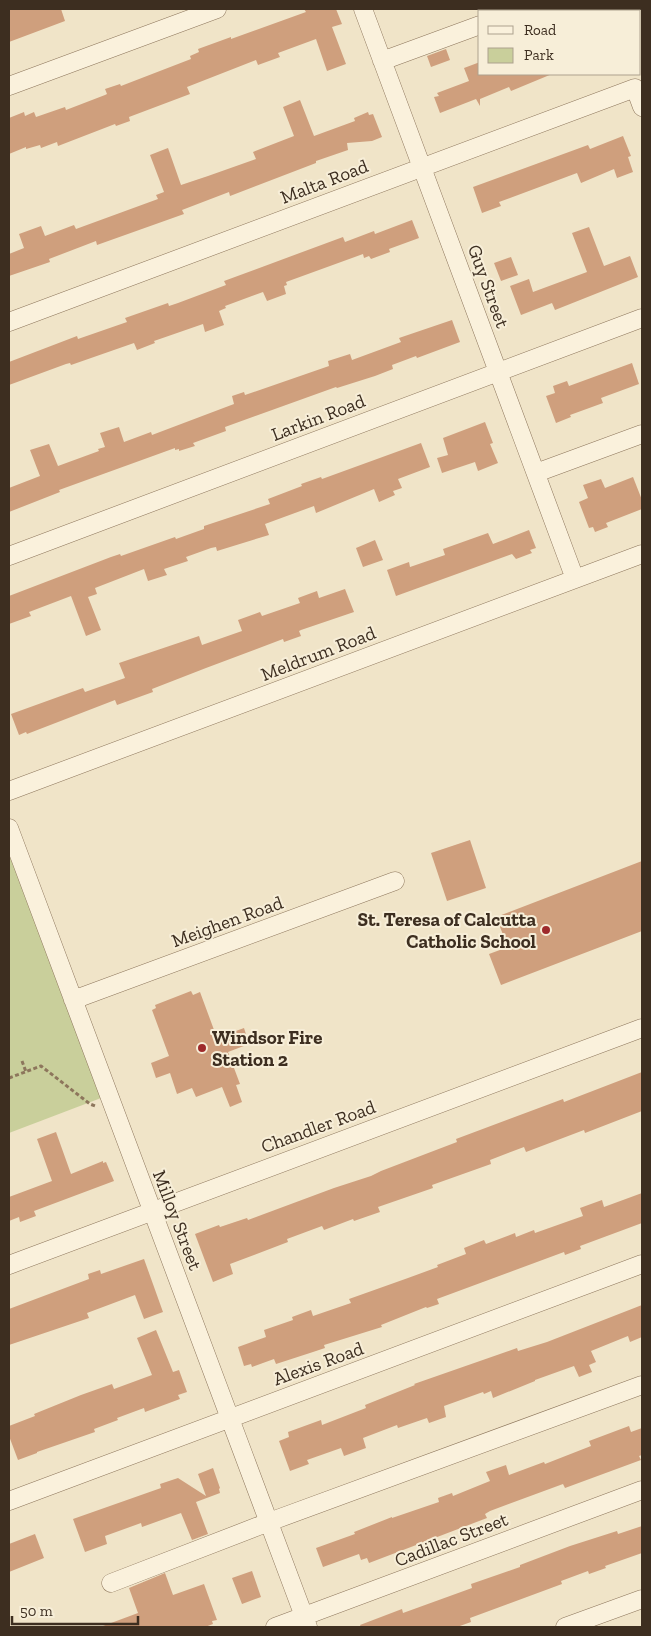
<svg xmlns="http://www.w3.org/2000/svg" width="651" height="1636" font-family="'Zilla Slab',serif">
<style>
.green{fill:#c9cf9b}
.building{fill:#cf9f7d}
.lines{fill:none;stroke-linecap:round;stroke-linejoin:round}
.minor-casing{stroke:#8d765c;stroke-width:19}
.path{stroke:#8d765c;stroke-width:3;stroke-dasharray:4 2.5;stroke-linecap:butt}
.minor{stroke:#faf1dc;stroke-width:18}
.poi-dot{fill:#9e2a2b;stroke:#f7eed8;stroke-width:2}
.labels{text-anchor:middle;stroke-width:4;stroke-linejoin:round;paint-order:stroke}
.street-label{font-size:19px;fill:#3d2e20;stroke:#f7eed8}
.poi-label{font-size:19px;font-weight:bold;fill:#3d2e20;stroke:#f7eed8;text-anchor:end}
</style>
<rect width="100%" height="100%" fill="#f0e4c8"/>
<path class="green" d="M9,851L101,1098L9,1133Z"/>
<path class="building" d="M9,9H61L65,21L9,42Z
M304,9H336L342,24L332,27L346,64L327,71L316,39L278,53L280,57L258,65L256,60L187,87L190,94L129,117L130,121L116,126L115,124L58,146L57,142L41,148L40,145L26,149V147L9,154V118L24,112L25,116L34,112L36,117L65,107L66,110L105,95L107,94L105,89L120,84L121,86L191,59L190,56L199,52L198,49L231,37V39L306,12Z
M446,49L450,60L431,67L427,56Z
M480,62V74H552L511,91L509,87L480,99V106L476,99L440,113L434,97L439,96L437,93L469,81L464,68Z
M300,100L314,136L355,121L354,118L368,112L369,115L373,114L382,137L372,141L347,143L348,150L316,161V163L230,196L229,192L182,210L184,214L97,245L96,241L49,259L50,262L9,276V254L24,248L19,234L41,226L45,236L74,225L76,229L158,199L156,195L164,192L150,155L168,148L181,185L208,176L256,159L253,152L294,136L283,107Z
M623,136L631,156L628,157L633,172L617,178L614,169L581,183L577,173L499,202L501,206L482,213L473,187L588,145L590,149Z
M412,220L419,238L389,249L390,252L371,259L369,256L364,258L363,254L286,282L287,285L284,286L286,294L267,301L263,292L225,306L226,308L219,311L224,325L205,332L203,324L154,341L155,343L137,350L134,343L71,365L70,363L66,364L9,385V362L77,336L78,339L127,322L125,318L168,303L169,306L178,303L226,285L224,281L343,237L345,242L374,231L375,234Z
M589,227L604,266L630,256L638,277L555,310L552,303L521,315L510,286L529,279L533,292L587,272L572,233Z
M511,257L518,275L501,281L494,263Z
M452,320L460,342L417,358L416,356L392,365L393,369L375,376L337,388L336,387L225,427L226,431L193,443L195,446L179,451V449L175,450V448L59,490L60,492L9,512V488L40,476L30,450L49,444L58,466L99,451L98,449L105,447L100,433L119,427L124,442L151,432L152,435L234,404L232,396L244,392L245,395L329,366L328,361L350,354L352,360L401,342L399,338Z
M632,363L639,384L601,398L603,403L570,415L571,417L556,423L546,396L555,393L553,386L567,381L569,386Z
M485,422L493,443L490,444L498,463L478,471L475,462L442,473L437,458L448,455L443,438Z
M421,443L430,467L398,479L402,488L393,491L395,495L379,502L374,489L316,513L314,506L265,524L269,535L217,551L216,547L211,548L186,557L188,561L164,569L167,575L148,581L144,569L95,588L97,594L88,597L101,630L86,636L71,596L29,612L31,616L9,624V596L111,557L120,554L121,556L175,537L176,539L204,529V526L270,504L268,499L302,486L301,484L321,477L322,479Z
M633,477L642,500V509L606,523L608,527L595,532L593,527L589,528L579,502L588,498L583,485L601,479L605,488Z
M529,530L536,548L530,550L532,553L516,559L512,554L396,596L387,570L409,562L410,567L445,555L443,549L488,533L493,544Z
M375,540L383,560L363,567L356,548Z
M345,589L354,612L301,630L299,631L301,636L284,642L283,639L206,668L152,689L153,692L117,705L115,700L27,734L26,732L19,735L11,714L83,688L85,692L125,678L119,663L199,636L202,645L242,631L238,620L260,612L262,616L300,603L298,598L317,591L319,598Z
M470,840L486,888L447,901L431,853Z
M642,861V931L501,985L489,954L508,947L496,917Z
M191,991L193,995L200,992L217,1038L244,1028L249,1044L228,1052L240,1084L236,1085L242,1102L230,1107L222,1087L196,1097L192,1088L177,1094L170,1073L156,1078L151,1063L169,1056L152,1010L156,1008L155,1005Z
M642,1072V1111L585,1133L584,1130L526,1152L524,1147L490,1160L491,1164L432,1185L433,1188L378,1207L380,1212L354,1221L353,1219L324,1230L322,1226L287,1239L288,1242L230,1264L233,1274L213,1282L195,1234L219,1225L220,1227L247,1218L248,1220L334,1188L371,1176L381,1171L457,1142L456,1139L563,1099L564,1102Z
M56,1132L71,1174L103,1161V1163L106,1162L114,1181L34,1211L36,1216L20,1222L19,1217L9,1221V1197L52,1181L37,1139Z
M642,1193V1223L580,1246L581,1249L565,1255L564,1252L437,1299L439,1304L427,1308L426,1307L381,1325L382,1327L324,1345L325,1348L313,1352L276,1364L274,1359L252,1367L251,1364L244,1366L238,1347L266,1337L264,1330L293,1320L292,1317L311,1310L313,1316L351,1303L349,1299L408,1278L438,1267L437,1265L466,1254L464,1248L484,1240L486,1244L515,1233L516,1237L534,1230L535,1233L583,1216L580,1208L602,1200L604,1207Z
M144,1259L163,1312L144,1319L135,1295L87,1313L89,1318L9,1345V1309L89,1279L88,1274L100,1270L101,1274Z
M642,1305V1337L630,1342L628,1336L591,1351L596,1362L589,1365L592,1372L579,1377L574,1366L535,1380V1381L493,1398L491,1391L484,1394L483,1392L444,1406L446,1417L429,1423L427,1418L398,1428L397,1425L363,1438L366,1448L344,1456L341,1448L307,1460L309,1464L290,1471L279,1441L289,1437L288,1432L321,1420L322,1425L366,1408L365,1405L415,1385L414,1384L517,1348L518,1351L547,1342Z
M156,1330L171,1367L173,1372L179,1370L187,1392L178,1395L180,1399L145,1412L144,1408L117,1418L118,1420L94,1429L95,1432L37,1452V1453L18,1460L9,1436V1426L35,1416L34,1414L81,1395L112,1384L114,1389L152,1375L137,1338Z
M629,1426L631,1432L642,1428V1455L639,1456L641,1460L565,1488L563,1484L490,1511L485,1514L487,1518L369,1563L367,1558L361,1560L359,1554L323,1567L316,1548L355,1534L354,1532L392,1517V1518L439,1502L438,1498L452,1493L453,1496L490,1481L486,1472L506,1465L509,1475L544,1462L545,1464L591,1446L589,1441Z
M213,1468L220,1488L219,1489L220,1493L196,1502L208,1534L192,1540L181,1513L142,1527L141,1523L105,1536L107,1544L85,1552L73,1519L161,1488L160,1484L178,1478L206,1496L198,1474Z
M642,1526V1553L605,1566L606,1568L589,1574L588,1571L561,1581L562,1584L470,1618L471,1622L457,1627H361L360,1625L402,1609L403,1613L472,1588L471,1584L520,1567V1565L570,1546L617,1531L618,1534Z
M35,1534L44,1558L9,1572V1544Z
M252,1571L261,1597L242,1604L232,1578Z
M165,1573L173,1595L204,1584L217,1620L212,1621L213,1624L205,1627H104L103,1626L138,1613L129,1588Z"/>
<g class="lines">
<defs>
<path id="minor" d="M363,9L575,579
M516,11L523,9
M382,61L480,25
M9,86L217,9
M9,322L635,88L642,107
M536,473L642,434
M9,556L642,318
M9,791L642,554
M9,828L308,1627
M73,1000L395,881
M9,1265L642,1028
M9,1501L642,1264
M111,1583L269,1522L642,1385
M275,1627L642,1490
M565,1627L642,1599"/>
</defs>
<use href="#minor" class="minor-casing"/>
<path class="path" d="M22,1061L26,1072
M9,1078L41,1066L90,1104L95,1106"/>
<use href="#minor" class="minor"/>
</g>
<g class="poi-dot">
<circle cx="546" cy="930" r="5"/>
<circle cx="202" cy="1048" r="5"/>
</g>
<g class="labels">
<g class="street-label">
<text transform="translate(324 181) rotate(-21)" y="7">Malta Road</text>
<text transform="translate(489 286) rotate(70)" y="7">Guy Street</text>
<text transform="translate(318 417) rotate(-21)" y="7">Larkin Road</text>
<text transform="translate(318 653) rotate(-21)" y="7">Meldrum Road</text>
<text transform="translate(227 921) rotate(-20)" y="7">Meighen Road</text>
<text transform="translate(318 1126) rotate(-20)" y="7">Chandler Road</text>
<text transform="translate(178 1220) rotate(69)" y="7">Milloy Street</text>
<text transform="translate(318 1363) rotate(-20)" y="7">Alexis Road</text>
<text transform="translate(451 1539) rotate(-21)" y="7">Cadillac Street</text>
</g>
<g class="poi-label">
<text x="536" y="926">St. Teresa of Calcutta<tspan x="536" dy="22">Catholic School</tspan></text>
<text x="212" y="1044" text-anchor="start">Windsor Fire<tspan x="212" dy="22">Station 2</tspan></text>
</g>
</g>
<rect width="651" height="1636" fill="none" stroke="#3d2e20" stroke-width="20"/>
<rect x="478" y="10" width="162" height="65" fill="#f7eed8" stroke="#ada18e"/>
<rect x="488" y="26" width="25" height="8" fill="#faf1dc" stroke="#ada18e"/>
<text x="524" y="35" font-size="15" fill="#3d2e20">Road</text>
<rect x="488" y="48" width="25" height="15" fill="#c9cf9b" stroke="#ada18e"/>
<text x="524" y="60" font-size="15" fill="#3d2e20">Park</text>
<path d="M12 1616v8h126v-8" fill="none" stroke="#3d2e20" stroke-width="2.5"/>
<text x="20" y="1616" font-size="15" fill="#3d2e20" stroke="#f7eed8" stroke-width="4" paint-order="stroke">50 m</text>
</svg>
